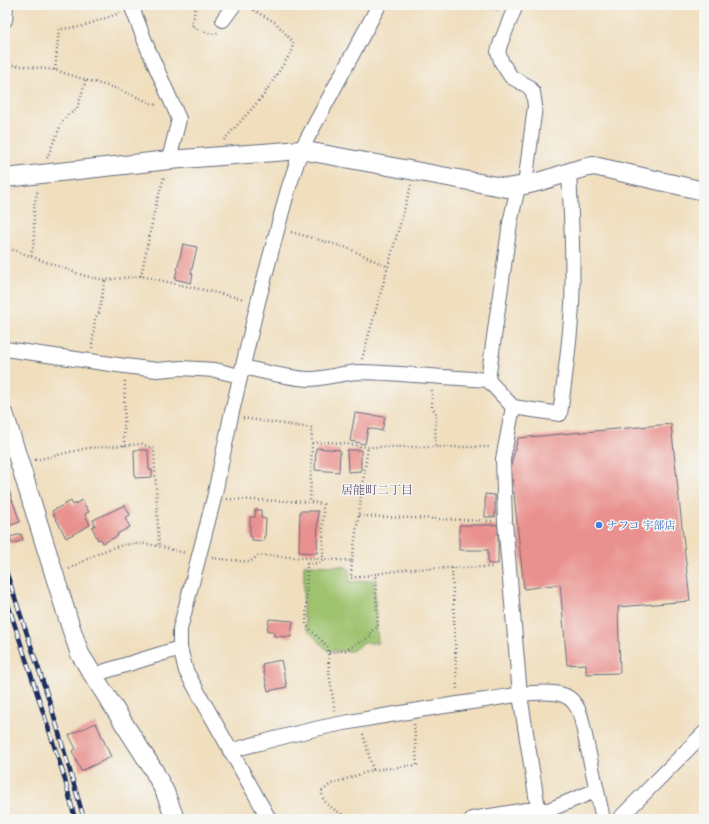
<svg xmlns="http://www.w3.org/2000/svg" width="709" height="824" font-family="'Libre Caslon Text','Noto Serif JP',serif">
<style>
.green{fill:#9ec26d;stroke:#5c7866}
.building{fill:#e9918e}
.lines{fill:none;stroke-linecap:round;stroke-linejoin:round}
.minor-casing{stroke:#666c7f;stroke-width:16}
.tertiary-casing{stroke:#666c7f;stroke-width:20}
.path{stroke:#666c7f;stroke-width:2.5;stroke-dasharray:1 3;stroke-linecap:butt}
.minor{stroke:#fff;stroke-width:14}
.tertiary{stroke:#fff;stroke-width:18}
.rail-casing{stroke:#1b2f5e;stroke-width:4.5}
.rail{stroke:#f6f6f2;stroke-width:3;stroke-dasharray:9;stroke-linecap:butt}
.shop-dot{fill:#3f7fe0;stroke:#f6f6f2;stroke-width:1.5}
.labels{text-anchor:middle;stroke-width:3;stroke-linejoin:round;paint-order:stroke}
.shop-label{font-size:11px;fill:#366cbe;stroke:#f6f6f2;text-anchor:start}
.neighbourhood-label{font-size:12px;fill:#63516f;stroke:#f6f6f2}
</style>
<rect width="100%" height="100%" fill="#f6f6f2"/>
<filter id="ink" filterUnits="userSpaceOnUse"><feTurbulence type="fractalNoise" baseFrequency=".025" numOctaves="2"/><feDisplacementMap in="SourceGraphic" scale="8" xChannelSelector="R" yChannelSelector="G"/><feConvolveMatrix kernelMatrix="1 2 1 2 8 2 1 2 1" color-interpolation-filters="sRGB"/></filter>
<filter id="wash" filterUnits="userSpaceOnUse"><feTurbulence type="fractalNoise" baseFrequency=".012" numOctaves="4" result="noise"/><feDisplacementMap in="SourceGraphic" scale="16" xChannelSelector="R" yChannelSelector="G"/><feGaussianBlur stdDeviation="0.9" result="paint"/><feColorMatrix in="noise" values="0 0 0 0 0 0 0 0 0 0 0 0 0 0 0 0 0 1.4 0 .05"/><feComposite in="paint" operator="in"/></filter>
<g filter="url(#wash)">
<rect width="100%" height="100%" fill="#f0debd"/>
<path class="green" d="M304,565L343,566L349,569L350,582L374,580L378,643H363L352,651H328L306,629L305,617H303Z"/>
<g id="blocks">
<path class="building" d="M183,244L197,247L191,273L193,274L191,283L175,279Z
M355,413L385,417L382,431L368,428L365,444L350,441Z
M671,424L690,601L618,607L620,673L586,674V664L567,665L560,584L524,589L511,465L518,438Z
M316,448L340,450L339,472L315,470Z
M134,450H148L149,470H152V477L135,478Z
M347,450H361V471L348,472Z
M5,479L20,522L5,527Z
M485,494L495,495V517H485Z
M82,500L89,512L85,514L90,525L66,538L52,511L71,501L73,505Z
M125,505L130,515L125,518L130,527L117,534L118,536L103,543L101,539L98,540L92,527L95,525L93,520Z
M255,510H261V518L266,519L265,536H264V541L252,540V537H250V517H255Z
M300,511H318L317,553L299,552Z
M459,525H498V564H488V550H459Z
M21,534L23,540L12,544L10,537Z
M269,619L293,621L291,637L274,636V631H267Z
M281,660L287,687L268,691L262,664Z
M96,723L111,757L81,771L72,751L76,749L69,735Z"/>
</g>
</g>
<g filter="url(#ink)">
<use href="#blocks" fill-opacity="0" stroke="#666c7f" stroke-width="1"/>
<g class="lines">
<defs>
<path id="minor" d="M131,5L148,49L179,119L169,160
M516,5L501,42L498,52L502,63L511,77L528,86L533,92L535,106L525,185
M5,20L6,5
M223,20L234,5
M5,349L125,366L157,370L181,368L215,370L240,376
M243,367C265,372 287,378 309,379C326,379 344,372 361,372C403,373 446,378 488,380L513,407L560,414C565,378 570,342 572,305C574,261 571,216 569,171
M488,380L510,223L518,187
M513,407L503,459L505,522L520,695L538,808
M93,675L180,648
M230,751C266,741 302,731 339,724C387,715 436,707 485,700C505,697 545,688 563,695C573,698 579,709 581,717L603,819
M269,819L186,671L180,648V629L214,498L231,416L258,302L287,193L301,150L379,5
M472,819L538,808L546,811L597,790
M619,819L704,733"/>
<path id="tertiary" d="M5,178L169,160L301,150L507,188C522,186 536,183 551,178C565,174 578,168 594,166L704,191
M5,416L70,625L80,654L93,675L153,769L165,792L175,819"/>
</defs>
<use href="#minor" class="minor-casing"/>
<use href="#tertiary" class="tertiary-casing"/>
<path class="path" d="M196,5L192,27L211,34L218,33
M473,5L500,10
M5,64L55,70L86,80L115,88L158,106
M55,70L59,29L80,27L120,13
M224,140L263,96L292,51L293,42L276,23L247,6
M47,158L62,122L68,115L77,109L86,80
M291,232L348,248L388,267
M5,247L85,276L105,280L141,276L244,299
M31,256L34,241V206L38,189
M141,276L156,204L164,177
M92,348L95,318L99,313L105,280
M362,359L411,185
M432,390V408L436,412L435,447
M243,418L311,428L312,443L310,502
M312,443L331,442L368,447H491
M124,446L125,380
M35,460L88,448L142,444L154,449L159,547
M227,499L310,502L323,504V559L319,563L307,564L306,625L328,647L329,672L335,712
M359,516L492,521
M212,558L250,562L259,555L352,561L351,578L408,569L494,567
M352,561L368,447
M452,568L457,691
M69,569C91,557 115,542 141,544C156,544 171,550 186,553
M329,653L346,650L370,637L371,631L378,627L375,574
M363,734L373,770
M348,819C339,810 321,806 322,791L331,784L373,770L417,765L414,724"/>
<use href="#minor" class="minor"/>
<use href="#tertiary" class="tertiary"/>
<defs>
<path id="rail" d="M5,568L51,706L84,819
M5,595L64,776L75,819"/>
</defs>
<use href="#rail" class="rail-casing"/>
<use href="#rail" class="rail"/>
</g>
</g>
<circle class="shop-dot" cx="599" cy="525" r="4"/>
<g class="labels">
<g class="shop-label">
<text x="607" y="529">ナフコ 宇部店</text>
</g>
<g class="neighbourhood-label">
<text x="377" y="494">居能町二丁目</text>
</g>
</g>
<rect width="709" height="824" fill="none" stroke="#f6f6f2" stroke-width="20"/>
</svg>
